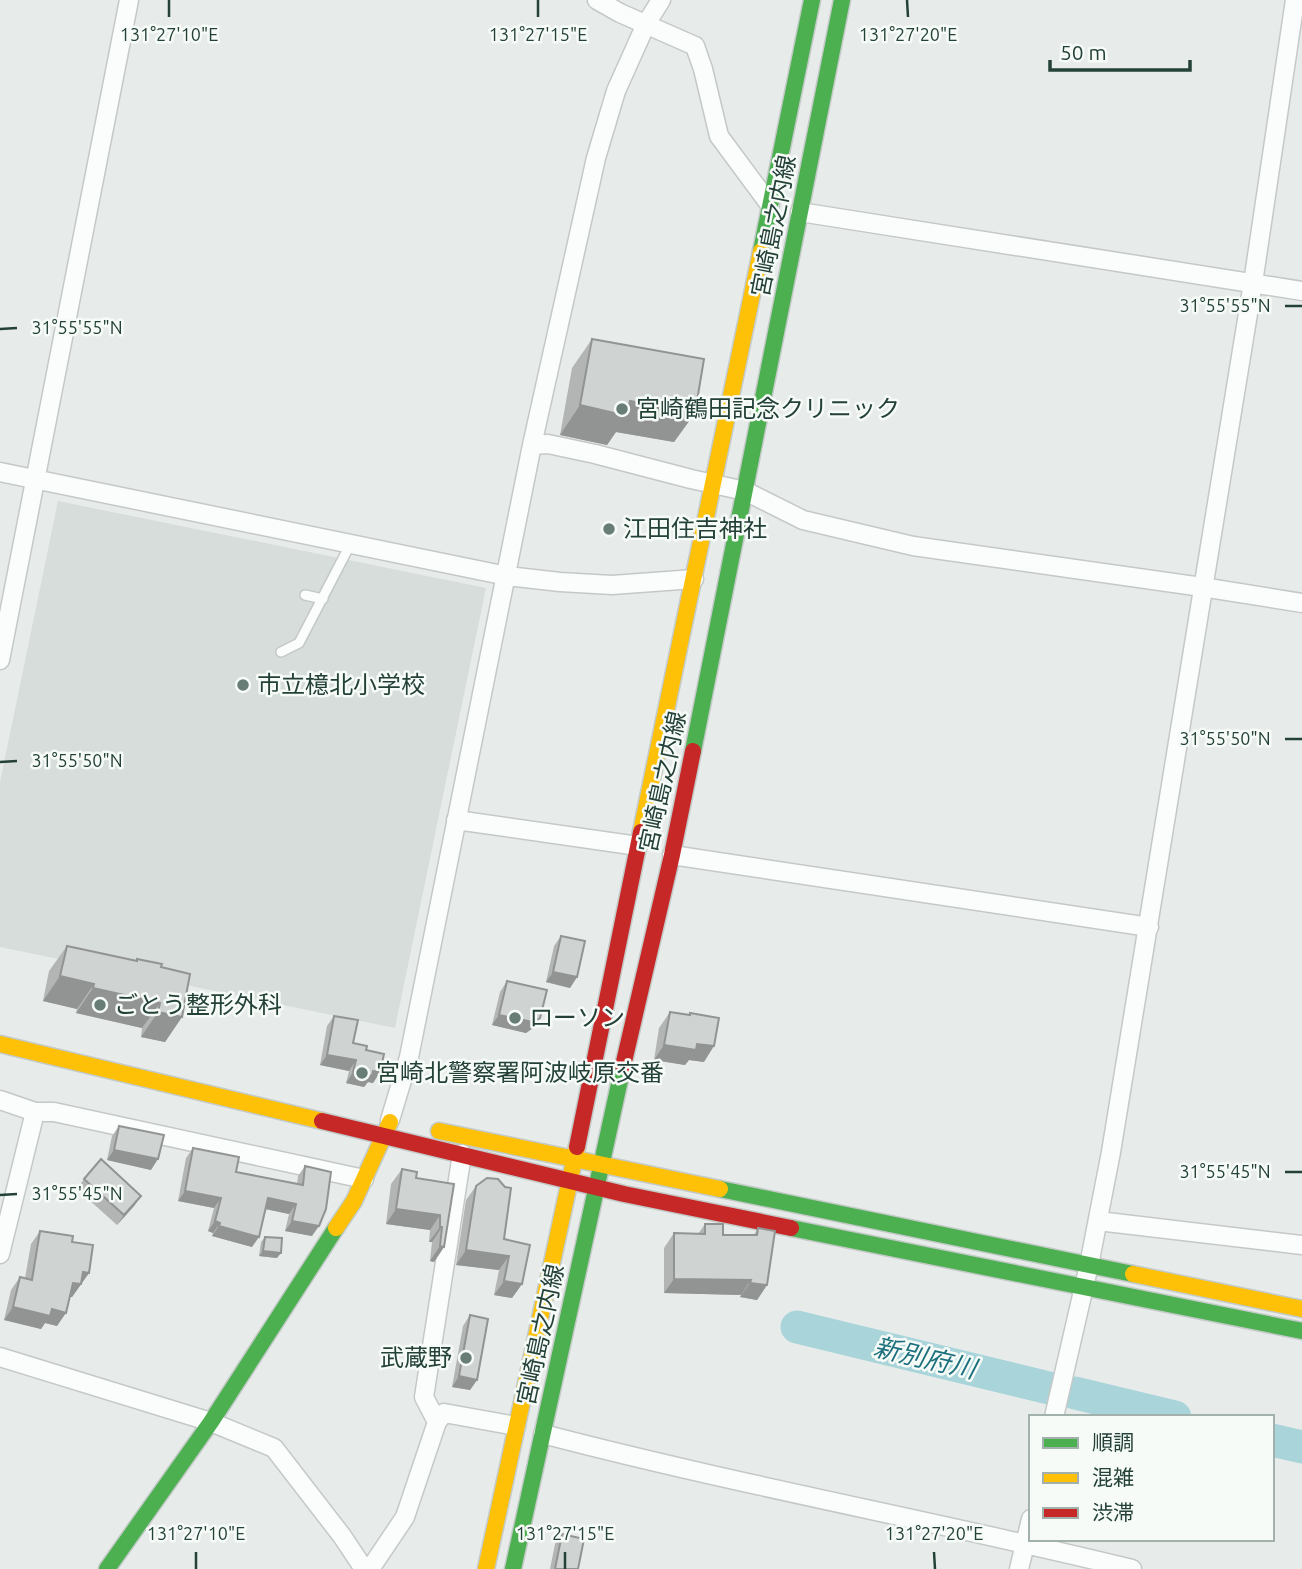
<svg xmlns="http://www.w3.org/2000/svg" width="1302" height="1569" font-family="Ubuntu,'Noto Sans JP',sans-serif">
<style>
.built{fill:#d6ddda}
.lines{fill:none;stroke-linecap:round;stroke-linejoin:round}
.river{stroke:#a9d4da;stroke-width:33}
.lane-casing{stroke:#c4c9c7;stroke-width:12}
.street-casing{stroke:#c4c9c7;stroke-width:21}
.fast-casing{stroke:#c3cac7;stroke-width:19}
.slow-casing{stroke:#c3cac7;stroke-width:19}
.jam-casing{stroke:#c3cac7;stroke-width:19}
.lane{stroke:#fbfcfc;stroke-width:9}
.street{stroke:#fbfcfc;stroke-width:18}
.fast{stroke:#4caf50;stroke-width:16}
.slow{stroke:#ffc107;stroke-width:16}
.jam{stroke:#c62828;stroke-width:16}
.wall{fill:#b2b5b4}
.shaded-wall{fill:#919492}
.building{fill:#cfd3d1;stroke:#919492;stroke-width:2}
.ticks{fill:none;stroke:#244138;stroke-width:2.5}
.poi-dot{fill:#687d76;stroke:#f6fbf8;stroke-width:2.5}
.labels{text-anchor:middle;stroke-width:5;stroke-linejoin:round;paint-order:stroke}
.street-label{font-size:24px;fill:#244138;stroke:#f6fbf8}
.poi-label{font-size:24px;fill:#244138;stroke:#f6fbf8;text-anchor:start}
.water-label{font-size:26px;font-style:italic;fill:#1d707e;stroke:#f6fbf8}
.ticks-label{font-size:18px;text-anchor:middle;fill:#244138;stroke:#f6fbf8;stroke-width:5;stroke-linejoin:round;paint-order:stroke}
</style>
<rect width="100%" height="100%" fill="#e7ecea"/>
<path class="built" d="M58,501L486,588L395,1028L0,947V782Z"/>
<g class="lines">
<path class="river" d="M797,1327L1053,1389
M1075,1393L1175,1417
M1272,1440L1302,1447"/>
<defs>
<path id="lane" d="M305,595L323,599
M281,652L299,643L351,543"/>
<path id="street" d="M597,0L620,13L695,46L703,69L719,136L770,205
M800,212L1302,291
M532,445L548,444L595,454L691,479L745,491L803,520L913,546L1202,587L1302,603
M0,472L507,576L560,582L612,585L694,579
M0,660L129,0
M456,820L638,846
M672,855L1149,927
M0,1100L35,1112H54L364,1179
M390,1120L409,1057L532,445L596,158L616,91L646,24L661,0
M1098,1221L1302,1245
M0,1254L35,1112
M0,1357L211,1422L274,1448L342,1536L364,1569
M1054,1417L1089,1265L1111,1152L1253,283L1295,0
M437,1422L424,1397L462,1154
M543,1434C738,1485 936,1521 1132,1569
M370,1569L405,1517L437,1422L444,1413L516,1426
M1019,1569L1031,1519"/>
<path id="fast" d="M761,251L812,0
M693,751L842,0
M720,1189L1133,1274
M791,1228L1302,1331
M107,1569L211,1422L336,1228
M513,1569L623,1066"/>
<path id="slow" d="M641,832L761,251
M0,1044L322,1121
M439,1131L720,1189
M336,1228L354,1201L390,1122
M1133,1274L1302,1309
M486,1569L577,1147"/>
<path id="jam" d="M623,1066L672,855L693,751
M322,1121L624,1194L791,1228
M577,1147L641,832"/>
</defs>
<use href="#lane" class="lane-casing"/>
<use href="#street" class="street-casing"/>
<use href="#fast" class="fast-casing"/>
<use href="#slow" class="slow-casing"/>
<use href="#jam" class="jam-casing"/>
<use href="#lane" class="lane"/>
<use href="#street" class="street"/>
<use href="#fast" class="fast"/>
<use href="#slow" class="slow"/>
<use href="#jam" class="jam"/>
</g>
<path class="wall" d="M592,339L695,413L674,442L616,432L607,445L560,435L572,368Z
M561,936L577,977L570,988L546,982L554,946Z
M67,946L135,961L137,959L161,967L182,1017L165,1042L141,1037L142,1028L76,1013L77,1009L43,1001L49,971Z
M507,981L540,1018L533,1028L526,1033L492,1025L500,992Z
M670,1012L689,1015L690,1013L704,1062L689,1060L685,1065L654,1060L659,1028Z
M334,1016L353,1043L366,1050L380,1072L373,1083L368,1082L364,1087L346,1083L349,1071L320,1065L327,1026Z
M119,1126L151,1170L107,1160L112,1136Z
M193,1148L236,1172L297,1184L298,1176L305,1166L312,1236L285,1231L289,1214L265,1209L252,1247L212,1236L213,1233L208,1231L214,1208L178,1201L186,1158Z
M402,1169L416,1178L454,1184L444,1247L434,1262L430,1261L432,1242H429L430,1230L386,1224L391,1184Z
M84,1179L141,1196L134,1206L117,1225L77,1189Z
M476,1186L504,1239L522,1284L512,1298L494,1295L499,1270L456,1265L466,1200Z
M705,1224L723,1235H754L758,1228L767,1285L757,1300L740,1297L741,1295L664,1293V1248L674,1233L698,1234Z
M40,1231L72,1242L89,1273L72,1297H70L57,1326L45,1323L41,1329L4,1320L11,1290L20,1277L25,1278L31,1244Z
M265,1237L277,1258L259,1256L261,1242Z
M470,1315L477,1380L470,1390L452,1387L463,1326Z
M562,1534L578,1569H550L555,1544Z"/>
<path class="shaded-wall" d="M630,401L695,413L674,442L616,432L607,445L560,435L580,405Z
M553,972L577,977L570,988L546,982Z
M60,976L94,984L77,1009L43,1001Z
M93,988L160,1003L142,1028L76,1013Z
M158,1012L182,1017L165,1042L141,1037Z
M499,1015L540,1018L533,1028L526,1033L492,1025Z
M697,1044L714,1046L704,1062L689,1060L685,1065L654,1060L664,1045Z
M327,1055L356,1060L349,1071L320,1065Z
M373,1071L380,1072L373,1083L368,1082L364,1087L346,1083L353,1072Z
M114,1150L158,1159L151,1170L107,1160Z
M185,1191L221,1198L214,1208L178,1201Z
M141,1196L134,1206L117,1225L124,1215Z
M268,1198L296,1204L289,1214L261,1208Z
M396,1209L440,1215L430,1230L386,1224Z
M215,1221L220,1223L213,1233L208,1231Z
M292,1221L319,1226L312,1236L285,1231Z
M219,1226L259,1237L252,1247L212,1236Z
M440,1227H442L432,1242H429Z
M440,1246L444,1247L434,1262L430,1261Z
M466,1250L509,1256L499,1270L456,1265Z
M263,1251L281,1253L277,1258L259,1256Z
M83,1272L89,1273L72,1297L64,1296Z
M674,1279L751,1280L741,1295L664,1293Z
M504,1281L522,1284L512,1298L494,1295Z
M750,1283L767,1285L757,1300L740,1297Z
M13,1307L52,1309L66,1313L57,1326L45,1323L41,1329L4,1320Z
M459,1376L477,1380L470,1390L452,1387Z"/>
<path class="building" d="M592,339L704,359L695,413L630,401L627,416L580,405Z
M561,936L585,941L577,977L553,972Z
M67,946L137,961V959L162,964L161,967L190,974L182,1017L158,1012L160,1003L93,988L94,984L60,976Z
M507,981L547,990L540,1018L533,1022L499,1015Z
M670,1012L690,1015V1013L719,1018L714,1046L697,1044L696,1050L664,1045Z
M334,1016L358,1020L353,1043L367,1046L366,1050L384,1054L380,1072L373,1071L372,1076L353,1072L356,1060L327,1055Z
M119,1126L164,1135L158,1159L114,1150Z
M193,1148L239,1157L236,1172L303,1185L305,1166L331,1172L326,1209L319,1226L292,1221L296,1204L268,1198L259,1237L219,1226L220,1223L215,1221L221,1198L185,1191Z
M101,1159L141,1196L124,1215L84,1179Z
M402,1169L417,1172L416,1178L454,1184L444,1247L440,1246L442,1227H440V1215L396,1209Z
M487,1178L498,1179L505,1187L511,1188L504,1239L530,1245L522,1284L504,1281L509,1256L466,1250L476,1186Z
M705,1224H723V1235H757L758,1228L775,1231L767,1285L750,1283L751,1280L674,1279V1233L705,1234Z
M40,1231L73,1236L72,1242L93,1245L89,1273L83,1272L81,1284L73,1283L66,1313L52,1309L50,1316L13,1307L20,1277L32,1280Z
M265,1237L282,1238L281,1253L263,1251Z
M470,1315L488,1319L477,1380L459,1376Z
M562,1534L584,1539L578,1569H555Z"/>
<path class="ticks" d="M169,0V17M538,0V17M907,0L908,17M1285,306H1302M0,329L17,328M1285,739H1302M0,762L17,761M1285,1172H1302M0,1195L17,1194M196,1552V1569M565,1552V1569M934,1552L935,1569"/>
<g class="poi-dot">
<circle cx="622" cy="409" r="7"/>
<circle cx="609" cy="529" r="7"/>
<circle cx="243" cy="685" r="7"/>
<circle cx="100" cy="1005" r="7"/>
<circle cx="515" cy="1018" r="7"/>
<circle cx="362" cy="1073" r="7"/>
<circle cx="466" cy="1358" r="7"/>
</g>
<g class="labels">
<g class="street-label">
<text transform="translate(774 226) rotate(-79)" y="8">宮崎島之内線</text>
<text transform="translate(663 782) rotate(-78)" y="8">宮崎島之内線</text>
<text transform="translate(541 1335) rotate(-78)" y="8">宮崎島之内線</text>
</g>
<g class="poi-label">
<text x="636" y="417">宮崎鶴田記念クリニック</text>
<text x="623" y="537">江田住吉神社</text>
<text x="257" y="693">市立檍北小学校</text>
<text x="114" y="1013">ごとう整形外科</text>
<text x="529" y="1026">ローソン</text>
<text x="376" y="1081">宮崎北警察署阿波岐原交番</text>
<text x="452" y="1366" text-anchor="end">武蔵野</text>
</g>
<g class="water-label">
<text transform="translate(925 1358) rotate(13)" y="9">新別府川</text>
</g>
</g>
<g class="ticks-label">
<text x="169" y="41">131°27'10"E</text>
<text x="538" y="41">131°27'15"E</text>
<text x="908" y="41">131°27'20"E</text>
<text x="1225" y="312">31°55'55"N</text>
<text x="77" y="334">31°55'55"N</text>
<text x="1225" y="745">31°55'50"N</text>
<text x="77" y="767">31°55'50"N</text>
<text x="1225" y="1178">31°55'45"N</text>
<text x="77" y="1200">31°55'45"N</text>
<text x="196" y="1540">131°27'10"E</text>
<text x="565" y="1540">131°27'15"E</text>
<text x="934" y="1540">131°27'20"E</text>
</g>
<rect x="1029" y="1415" width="245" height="126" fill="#f6fbf8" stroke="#a2b1ab" stroke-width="2"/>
<rect x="1043" y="1438" width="35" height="10" fill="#4caf50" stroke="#a2b1ab" stroke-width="2"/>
<text x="1092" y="1450" font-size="21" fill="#244138">順調</text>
<rect x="1043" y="1473" width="35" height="10" fill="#ffc107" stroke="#a2b1ab" stroke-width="2"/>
<text x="1092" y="1485" font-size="21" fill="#244138">混雑</text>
<rect x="1043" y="1508" width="35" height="10" fill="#c62828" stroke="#a2b1ab" stroke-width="2"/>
<text x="1092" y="1520" font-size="21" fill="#244138">渋滞</text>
<path d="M1050 60v10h140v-10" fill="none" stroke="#244138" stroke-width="3.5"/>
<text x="1060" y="60" font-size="21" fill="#244138" stroke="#f6fbf8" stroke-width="5" paint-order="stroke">50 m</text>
</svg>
